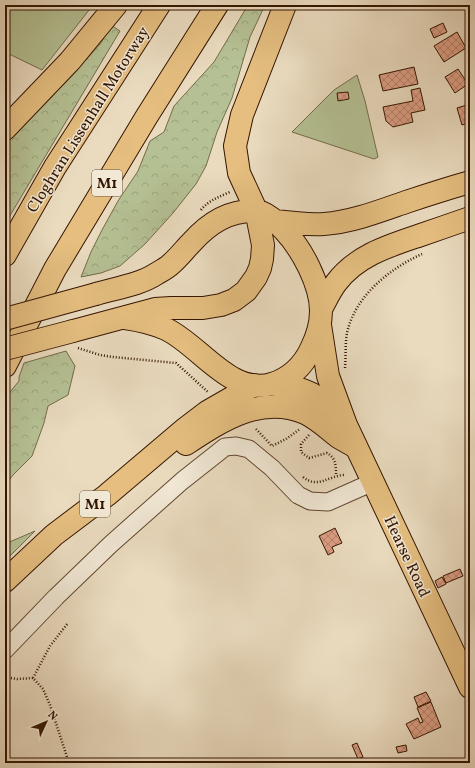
<svg xmlns="http://www.w3.org/2000/svg" width="475" height="768" font-family="Vollkorn,serif">
<style>
.green{fill:#b5c194;stroke:#746b4a}
.forest{fill:url(#forest-crowns);stroke:#746b4a}
.building{fill:url(#building-cross-hatch);stroke:#341501}
.lines{fill:none;stroke-linecap:round;stroke-linejoin:round}
.minor-casing{stroke:#624630;stroke-width:19}
.major-casing{stroke:#341501;stroke-width:24}
.highway-casing{stroke:#341501;stroke-width:24}
.path{stroke:#341501;stroke-width:2.5;stroke-dasharray:1 2;stroke-linecap:butt}
.minor{stroke:#f1e8d5;stroke-width:17}
.major{stroke:#e5be80;stroke-width:22}
.highway{stroke:#e5be80;stroke-width:22}
.major-bridge-casing{stroke:#341501;stroke-width:24;stroke-linecap:butt}
.major-bridge{stroke:#e5be80;stroke-width:22}
.labels{text-anchor:middle;stroke-width:3;stroke-linejoin:round;paint-order:stroke}
.shield{fill:#f1e8d5;stroke:#6d5441;stroke-width:1}
.shield-label{font-size:15px;font-weight:bold;fill:#341501}
.street-label{font-size:16px;fill:#341501;stroke:#f1e8d5}
</style>
<defs>
<pattern id="forest-crowns" width="20" height="18" patternUnits="userSpaceOnUse"><rect width="20" height="18" fill="#b5c194"/><path d="M2 6a3 3 0 1 1 6 0M12 15a3 3 0 1 1 6 0" fill="none" stroke="#9ca57e"/></pattern>
<pattern id="building-cross-hatch" width="8" height="8" patternUnits="userSpaceOnUse"><rect width="8" height="8" fill="#dd9e84"/><path d="M0 0l8 8M0 8l8-8" fill="none" stroke="#b4806a"/></pattern>
</defs>
<rect width="100%" height="100%" fill="#eadbbf"/>
<filter id="stains"><feTurbulence type="fractalNoise" baseFrequency=".005" numOctaves="4"/><feColorMatrix values="0 0 0 0 .2 0 0 0 0 .09 0 0 0 0 .02 0 0 0 .5 -.17"/></filter>
<radialGradient id="worn" r=".72"><stop offset=".6" stop-color="#630" stop-opacity="0"/><stop offset="1" stop-color="#630" stop-opacity=".3"/></radialGradient>
<path class="green" d="M5,5H93L42,70L5,52Z
M357,75L365,101L378,157L374,159L292,132L334,90Z"/>
<path class="forest" d="M248,5H265L250,37L232,98L217,132L206,166L196,184L173,213L145,244L120,266L101,273L81,277L91,252L102,230L118,201L138,171L150,141L164,132L174,106L214,62Z
M111,25L120,31L5,224V142L19,129L76,71L100,44Z
M66,351L75,366L68,395L48,406L44,423L32,456L13,475L5,486V398L19,381V377L24,363Z
M35,531L5,561V544Z"/>
<path class="building" d="M443,23L447,32L434,38L430,29Z
M457,32L466,48L444,62L434,46Z
M414,67L418,84L383,91L379,75Z
M458,69L468,84L455,93L445,77Z
M420,88L425,110L411,113L413,122L393,127L386,121L383,107L413,101L411,90Z
M348,92L349,99L338,101L337,93Z
M470,104V122L462,125L457,108Z
M335,528L342,543L332,547L334,552L328,555L319,536Z
M460,569L463,576L446,583L443,576Z
M442,577L446,584L438,588L435,581Z
M426,692L431,701L418,707L414,697Z
M431,702L441,727L414,739L406,724L418,718L420,723L423,722L417,708Z
M357,743L363,757L358,759L352,745Z
M406,745L407,751L398,753L396,747Z"/>
<g class="lines">
<defs>
<path id="minor" d="M5,650L56,597L111,544L182,481L225,447L236,446L249,449L272,468L298,495L310,501L328,502L373,482"/>
<path id="major" d="M275,221C291,223 308,225 324,224C352,222 380,211 406,202C427,195 449,188 470,182
M96,294C116,288 139,285 156,274C161,271 167,268 171,264C179,257 185,249 192,242C208,224 229,210 255,211C265,211 278,223 284,230C302,249 321,285 321,311C321,324 317,337 311,349C303,366 291,378 272,384C230,396 200,345 166,329C153,323 139,320 125,318
M321,309C326,300 330,291 336,283C356,256 388,246 418,236C435,230 453,224 470,218
M320,325L328,376L346,425L470,687
M73,331L155,309L171,308H203L221,305L234,300L246,291L256,277L260,268L262,259L263,245L256,210
M271,384C280,386 290,386 299,389C316,393 331,408 342,420"/>
<path id="highway" d="M5,129L70,61L116,5
M256,210L239,173L235,146L242,115L285,5
M5,255L55,167L159,5
M5,366L55,269L147,116L217,5
M186,444C221,421 261,394 305,413C316,418 327,428 337,436C343,440 349,443 356,447
M5,581L54,535L107,495L186,428L207,412L254,385"/>
</defs>
<use href="#minor" class="minor-casing"/>
<use href="#major" class="major-casing"/>
<use href="#highway" class="highway-casing"/>
<path class="path" d="M201,210C209,200 219,197 230,192
M78,348L100,355L113,357L176,363L208,392
M345,368C346,356 345,344 347,333C355,296 389,269 422,254
M256,429L272,446L286,439L300,429
M309,435L301,444V452L309,458L327,453C336,458 336,466 336,475
M303,477C318,489 328,476 344,475
M5,677L17,679L33,678L43,689L50,705L69,763
M33,678L50,646L68,623"/>
<use href="#minor" class="minor"/>
<use href="#major" class="major"/>
<use href="#highway" class="highway"/>
<defs>
<path id="major-bridge" d="M5,319L96,294
M5,349L73,331"/>
</defs>
<use href="#major-bridge" class="major-bridge-casing"/>
<use href="#major-bridge" class="major-bridge"/>
</g>
<g class="labels">
<g class="shield">
<rect x="92" y="170" width="30" height="26" rx="3"/>
<rect x="80" y="491" width="30" height="26" rx="3"/>
</g>
<g class="shield-label">
<text x="107" y="188">M1</text>
<text x="95" y="509">M1</text>
</g>
<g class="street-label">
<text transform="translate(87 119) rotate(-58)" y="6">Cloghran Lissenhall Motorway</text>
<text transform="translate(408 556) rotate(65)" y="6">Hearse Road</text>
</g>
</g>
<rect width="475" height="768" fill="none" stroke="#eadbbf" stroke-width="20"/>
<rect x="6" y="6" width="463" height="756" fill="none" stroke="#341501" stroke-width="2"/>
<rect x="10" y="10" width="455" height="748" fill="none" stroke="#341501"/>
<g transform="translate(46 722) rotate(46)" stroke="#f1e8d5" stroke-width="3" paint-order="stroke">
<path d="M0-3L7 15L0 10L-7 15Z" fill="#341501"/>
<text y="-6" font-size="11" font-weight="bold" text-anchor="middle" fill="#341501">N</text>
</g>
<rect width="100%" height="100%" filter="url(#stains)"/>
<rect width="100%" height="100%" fill="url(#worn)"/>
</svg>
